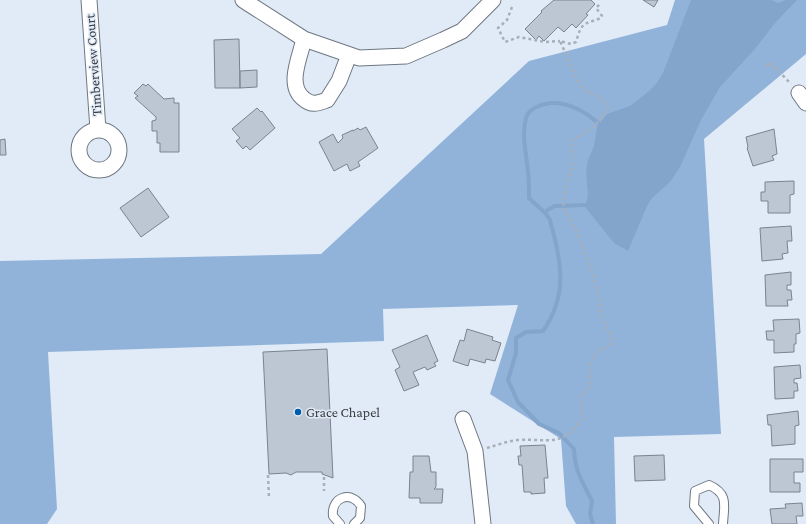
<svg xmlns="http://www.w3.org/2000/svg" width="806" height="524" font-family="'Crimson Pro',serif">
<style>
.forest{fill:#91b3da}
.water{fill:#83a4cb}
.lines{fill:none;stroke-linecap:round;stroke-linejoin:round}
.stream{stroke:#83a4cb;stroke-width:4}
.building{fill:#bdc7d3;stroke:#7a838e}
.service-casing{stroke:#6e7782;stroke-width:10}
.minor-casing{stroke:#6e7782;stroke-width:17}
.path{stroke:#a7afb9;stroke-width:2.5;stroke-dasharray:3 3;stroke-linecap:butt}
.service{stroke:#fff;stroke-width:8}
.minor{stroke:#fff;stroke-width:15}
.poi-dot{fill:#005ca9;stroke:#e0ebf7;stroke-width:1.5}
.labels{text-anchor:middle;stroke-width:3;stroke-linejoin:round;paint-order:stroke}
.street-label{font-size:14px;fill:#393d42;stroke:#e0ebf7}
.poi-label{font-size:14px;fill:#393d42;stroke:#e0ebf7;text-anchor:start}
</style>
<rect width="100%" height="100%" fill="#e0ebf7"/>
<path class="forest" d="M675,0H806V54L704,139L721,434L614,437L616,524H576L566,506L561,439L490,394L518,305L383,309L384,341L48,352L57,509L47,524H0V261L321,254L529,61L667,25Z"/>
<path class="water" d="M691,0H771L779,3L785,0H797L775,23L754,50L720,87L701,120L680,167L670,182L652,198L647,206L628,251L614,243L585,207L588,195L586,171L588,160L594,146L597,127L607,114L630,106L648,92L656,84L663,73Z"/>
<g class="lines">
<path class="stream" d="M546,214L547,210L555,206L585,205
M593,524L590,514L592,501C582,481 575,472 574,449L559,433L539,424L518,402L508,380L516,353V338L526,332L543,331C569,293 561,262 550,220L546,214L529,198C529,189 529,181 528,173C527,156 521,136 526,118C528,109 541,104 550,103C569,102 586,112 599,124"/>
</g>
<path class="building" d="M554,0H591L595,4L586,14L588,15L576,28L572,24L564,32L558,27L544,41L539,36L536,40L525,29L542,12L541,11Z
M643,0H658L654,7Z
M239,39L240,88H215L214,40Z
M257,70V87L240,88V71Z
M143,84L146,86L148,84L164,99L174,98V103H179V152H160V143H157V131H152V121L156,120V117L135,98L138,96L134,93Z
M257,108L261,112L262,111L275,128L250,150L246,146L243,149L236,141L240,138L232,129Z
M366,127L378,148L358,162L360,166L350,171L347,164L334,171L319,142L333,134L338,143L343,138L342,135L353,130V131L358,128L360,130Z
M774,129L777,154L772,156L774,160L753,166L747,148L748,147L746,137Z
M5,139L6,155H0V140Z
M794,181V194L790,195V213H768V201H761V192H765V182Z
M148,188L169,217L141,237L120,208Z
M791,226L792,241H787L788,253L782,254L783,259L762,261L760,228Z
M791,272V285H787V290H791L792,300H787L788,306H766L765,275Z
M799,319L800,333L796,334V344H794V352L774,353V340H767L766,331H774L773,320Z
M467,329L493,337L492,340L501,343L495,361L486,359L485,363L470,359L468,366L453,361L460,340L464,341Z
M427,335L438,361L434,363L436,366L427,370L425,367L413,372L419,385L404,391L395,370L400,367L392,350Z
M327,349L333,478L322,474V472H296L291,475L286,473L269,474L263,352Z
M800,365L801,378L794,379V383H797L798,391H794V398L775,399L774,367Z
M798,411L799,425L795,426V444L772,446L771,425H768L767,415Z
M545,445L548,478H544L545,493L531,494V492H524L522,465H519L518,456H521L520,446Z
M664,455L665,480L635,481L634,456Z
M413,456H429L431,472H436V487L434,489H443L442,503H420V498H409L410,472H413Z
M770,459H803V472H794V483H800V492H770Z
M802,503L803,516H796L797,524H772L770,509L786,508L785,504Z"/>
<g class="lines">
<defs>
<path id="service" d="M340,524L333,516C331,497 351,490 361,506L360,518L354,524
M709,524L694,506L695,491L709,485C729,494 724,505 723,524"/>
<path id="minor" d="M89,0L98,130
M243,0L304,39L359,58L406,56L443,40L462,31L493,0
M304,39C300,57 286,86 304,99C312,106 318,103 327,100L339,81L349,55
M799,93L806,103
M79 150a20 20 0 1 1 40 0a20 20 0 1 1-40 0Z
M463,419L475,451L483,524"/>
</defs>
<use href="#service" class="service-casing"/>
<use href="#minor" class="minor-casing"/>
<path class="path" d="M512,7L507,20L498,28L505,42L519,37L545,42L560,41
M772,64L768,67L767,64L770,62L772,64L791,84
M487,448C497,445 508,441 518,440C550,438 560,449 583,418L580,397L591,386C588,372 589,356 602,349C606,347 608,347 611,344L612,340L601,315L599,298L592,271L576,231L564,209L563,201L572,168V140L594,127L608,108L600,97L584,90L579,84L560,41L571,44L576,42C582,21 583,25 601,18L602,16L596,8L601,3
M268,475L269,498
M324,477V491"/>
<use href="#service" class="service"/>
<use href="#minor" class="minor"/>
</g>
<circle class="poi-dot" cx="298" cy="412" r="4"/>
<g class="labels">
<g class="street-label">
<text transform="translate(93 65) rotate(-94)" y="5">Timberview Court</text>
</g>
<g class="poi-label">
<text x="306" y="417">Grace Chapel</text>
</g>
</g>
</svg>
